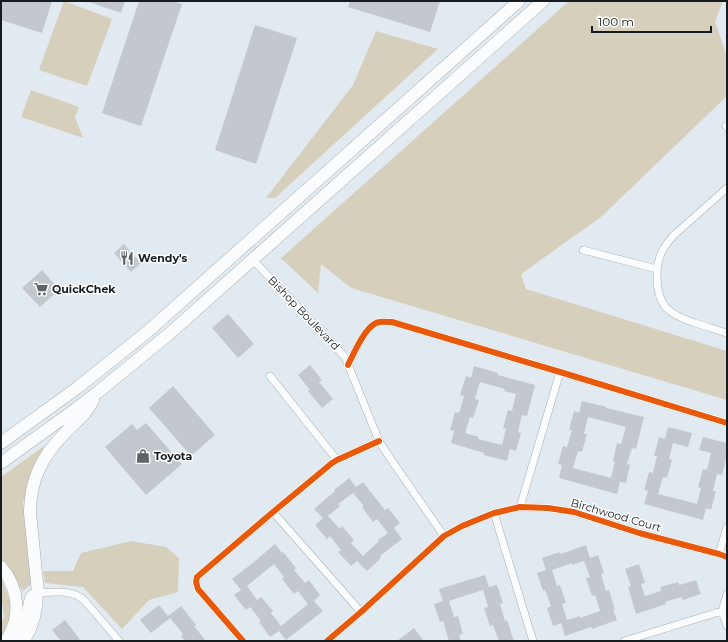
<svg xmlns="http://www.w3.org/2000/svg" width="728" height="642" font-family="Montserrat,sans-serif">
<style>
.green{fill:#d6cfbb}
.building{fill:#c2c8ce;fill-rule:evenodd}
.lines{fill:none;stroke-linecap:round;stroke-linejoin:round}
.minor-casing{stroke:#a8aeb3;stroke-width:8}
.secondary-casing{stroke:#a8aeb3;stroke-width:11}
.trunk-casing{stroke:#a8aeb3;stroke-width:13}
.minor{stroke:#fbfcfd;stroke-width:7}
.secondary{stroke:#fbfcfd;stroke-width:10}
.trunk{stroke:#fbfcfd;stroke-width:12}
.cycleway-casing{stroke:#fff;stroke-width:8}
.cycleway{stroke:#e8590c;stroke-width:6}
.labels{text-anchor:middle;stroke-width:3;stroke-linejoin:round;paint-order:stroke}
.poi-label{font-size:11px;font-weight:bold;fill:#161b1f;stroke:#fff;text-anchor:start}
.street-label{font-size:11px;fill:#161b1f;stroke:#fff}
</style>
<rect width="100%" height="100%" fill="#e2eaf1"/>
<path class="green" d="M64,1L112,19L87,86L39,70Z
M569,1H723L715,22L727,56V96L601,217L521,274L526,289L727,351V400L351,288L321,264L318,293L283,260L280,259Z
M376,31L438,49L275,198H266L353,85Z
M31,90L79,107L75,117L83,138L21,117Z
M44,446L23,502L32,583L23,591L1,559V477Z
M131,541L166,547L179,558L178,592L149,600L122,629L83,587L45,583L43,571H73L81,553Z
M1,577L13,609L1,639V623L4,617L1,594Z"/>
<path class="building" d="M1,1H52L42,33L1,20Z
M89,1H125L121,13L89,2Z
M139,1H172L182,4L141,126L102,113Z
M350,1H440L430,32L348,7Z
M255,25L297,38L256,164L215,150Z
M124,244L141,263L131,272L114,253Z
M42,270L59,290L40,307L22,288Z
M228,314L254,344L238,358L212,328Z
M310,365L322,380L319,382L333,399L322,408L308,391L310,390L298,375Z
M474,366L498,373V375L535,385L527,416L522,415L518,432L521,433L516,451L510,449L507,461L484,455V453L451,443L454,431L450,430L455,412L459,413L464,396L460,395L466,376L471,378ZM480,382L505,389L504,391L516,394L512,411L508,410L503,428L506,429L502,445L478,439L479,437L465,433L470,417L473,418L479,400L475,399Z
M173,386L215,435L191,456L149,408Z
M582,401L606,407V408L644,417L636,449L632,448L627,464L630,465L626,483L620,482L617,494L559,478L562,465L558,464L563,446L567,447L572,430H569L574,411L579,413ZM588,417L626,427L621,444L617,443L613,461H615L611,478L573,468L578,451L582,452L587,434H584Z
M146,423L182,464L146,495L105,447L132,424L137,430Z
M668,427L692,433L688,447L673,443L669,459L672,460L667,478L663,477L658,494L682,500L697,504L701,488L698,487L703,469L707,470L711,453L699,450L703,437L727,443V455L722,475L717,474L713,491H716L711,510L706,508L703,520L644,504L648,491L644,490L649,472L653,473L657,456H654L659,437L665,439Z
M349,478L356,487L363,482L385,510L388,508L400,523L394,528L402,539L380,556L381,558L367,571L357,561L351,566L338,552L341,550L330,536L327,539L315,525L323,518L314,509L335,491L334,490ZM353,493L364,506L362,507L373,522L377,519L388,533L378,540L379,541L363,556L351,543L354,540L342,526L340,529L328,516L340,506L338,504Z
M275,544L282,553L283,552L296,568L294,570L305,583L309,580L320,595L314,601L323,611L286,640L279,631L270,637L259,622L261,621L250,607L246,610L234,595L241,590L232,579L254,562ZM274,564L284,577L282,579L294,594L298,591L308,604L281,626L271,613L273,611L261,597L257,600L247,586Z
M586,545L590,558L598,555L604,573L601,574L606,591L609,590L615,609H613L617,620L592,629L591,627L565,636L561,623L553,626L547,608L551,606L545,590L543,591L537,573L546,570L542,558L560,552L561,554ZM584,561L590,577L586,578L592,596L595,595L600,611L580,618V616L567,620L562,604L566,603L560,585L557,586L552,570L572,563V565Z
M639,564L645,583L641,584L645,596L661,591L660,587L678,582L679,585L696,580L701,594L683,600L681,597L665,602L666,604L636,614L628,587L631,586L625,569Z
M485,575L489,587L497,585L503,603L500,604L505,621L507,620L514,641H499L493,625L490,626L484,608L488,607L483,590L449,601L454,617L458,616L463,634L459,635L461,641H449L443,621L440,622L434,604L443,601L439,589Z
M159,605L168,616L181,606L196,625L194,626L206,641H185L181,636L183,634L170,618L151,633L140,620Z
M65,620L81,641H61L52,630Z
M414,628L424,641H397Z"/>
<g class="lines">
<defs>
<path id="minor" d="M726,126L727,127
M727,188L674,235C662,248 657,258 657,276C657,306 668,314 695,323C706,326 716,330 727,333
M583,250L657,269
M253,260L345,357L379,441L392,461L444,536
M348,365C354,353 364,329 376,323C381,321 387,322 392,322L560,372L727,423
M270,376L337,460
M520,507L560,372
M273,512L361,612
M494,513L533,641
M719,554L727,527
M38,593C53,592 71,589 84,600L119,641
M722,611L727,626
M243,641L198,589L196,582L197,577L273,512L332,463L337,460L379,441
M327,641L361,612L444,536L462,526L494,513L520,507L548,508L574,512L639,533L719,554L727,557
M624,641L722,611L727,594"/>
<path id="secondary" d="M16,641C25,627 26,614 30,598L32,595L38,593C38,611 34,626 25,641"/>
<path id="trunk" d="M1,443L77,388L146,333L519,1
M1,463L73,411L98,392L169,334L543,1
M1,567C19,588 22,618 6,641
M38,593L30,513C30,480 42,456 65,433C71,426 79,420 85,413C88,409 91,404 93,400"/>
</defs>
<use href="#minor" class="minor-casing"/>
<use href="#secondary" class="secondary-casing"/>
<use href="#trunk" class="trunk-casing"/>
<use href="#minor" class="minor"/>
<use href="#secondary" class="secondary"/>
<use href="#trunk" class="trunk"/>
<defs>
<path id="cycleway" d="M348,365C354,353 364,329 376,323C381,321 387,322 392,322L560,372L727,423
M243,641L198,589L196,582L197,577L273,512L332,463L337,460L379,441
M327,641L361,612L444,536L462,526L494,513L520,507L548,508L574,512L639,533L719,554L727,557"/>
</defs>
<use href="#cycleway" class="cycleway-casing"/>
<use href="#cycleway" class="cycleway"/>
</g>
<defs>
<symbol id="restaurant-bare" viewBox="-9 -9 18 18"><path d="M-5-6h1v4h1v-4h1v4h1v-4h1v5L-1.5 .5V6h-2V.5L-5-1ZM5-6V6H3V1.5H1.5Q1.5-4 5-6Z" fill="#5d6368" stroke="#fff" stroke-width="2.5" paint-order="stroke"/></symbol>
<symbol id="supermarket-bare" viewBox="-9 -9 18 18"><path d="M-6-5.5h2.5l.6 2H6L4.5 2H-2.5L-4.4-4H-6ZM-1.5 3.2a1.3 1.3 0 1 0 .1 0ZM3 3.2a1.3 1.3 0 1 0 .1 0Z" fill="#5d6368" stroke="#fff" stroke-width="2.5" paint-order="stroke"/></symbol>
<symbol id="shop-bare" viewBox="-9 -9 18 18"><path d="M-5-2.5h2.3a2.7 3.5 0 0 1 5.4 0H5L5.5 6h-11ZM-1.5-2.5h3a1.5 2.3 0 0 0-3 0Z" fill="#5d6368" stroke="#fff" stroke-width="2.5" paint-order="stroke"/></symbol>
</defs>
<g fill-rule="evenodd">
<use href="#restaurant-bare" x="117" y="248" width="20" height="20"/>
<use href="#supermarket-bare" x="31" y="279" width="20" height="20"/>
<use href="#shop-bare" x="133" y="446" width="20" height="20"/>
</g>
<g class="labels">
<g class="poi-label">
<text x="138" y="262">Wendy's</text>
<text x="52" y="293">QuickChek</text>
<text x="154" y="460">Toyota</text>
</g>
<g class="street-label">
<text transform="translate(304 313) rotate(46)" y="4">Bishop Boulevard</text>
<text transform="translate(616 515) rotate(16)" y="4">Birchwood Court</text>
</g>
</g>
<rect width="728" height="642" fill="none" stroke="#161b1f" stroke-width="4"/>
<path d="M592 26v6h119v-6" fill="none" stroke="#161b1f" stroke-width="2"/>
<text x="598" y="26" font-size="12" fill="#161b1f" stroke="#ffffff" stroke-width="3" paint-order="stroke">100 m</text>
</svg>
